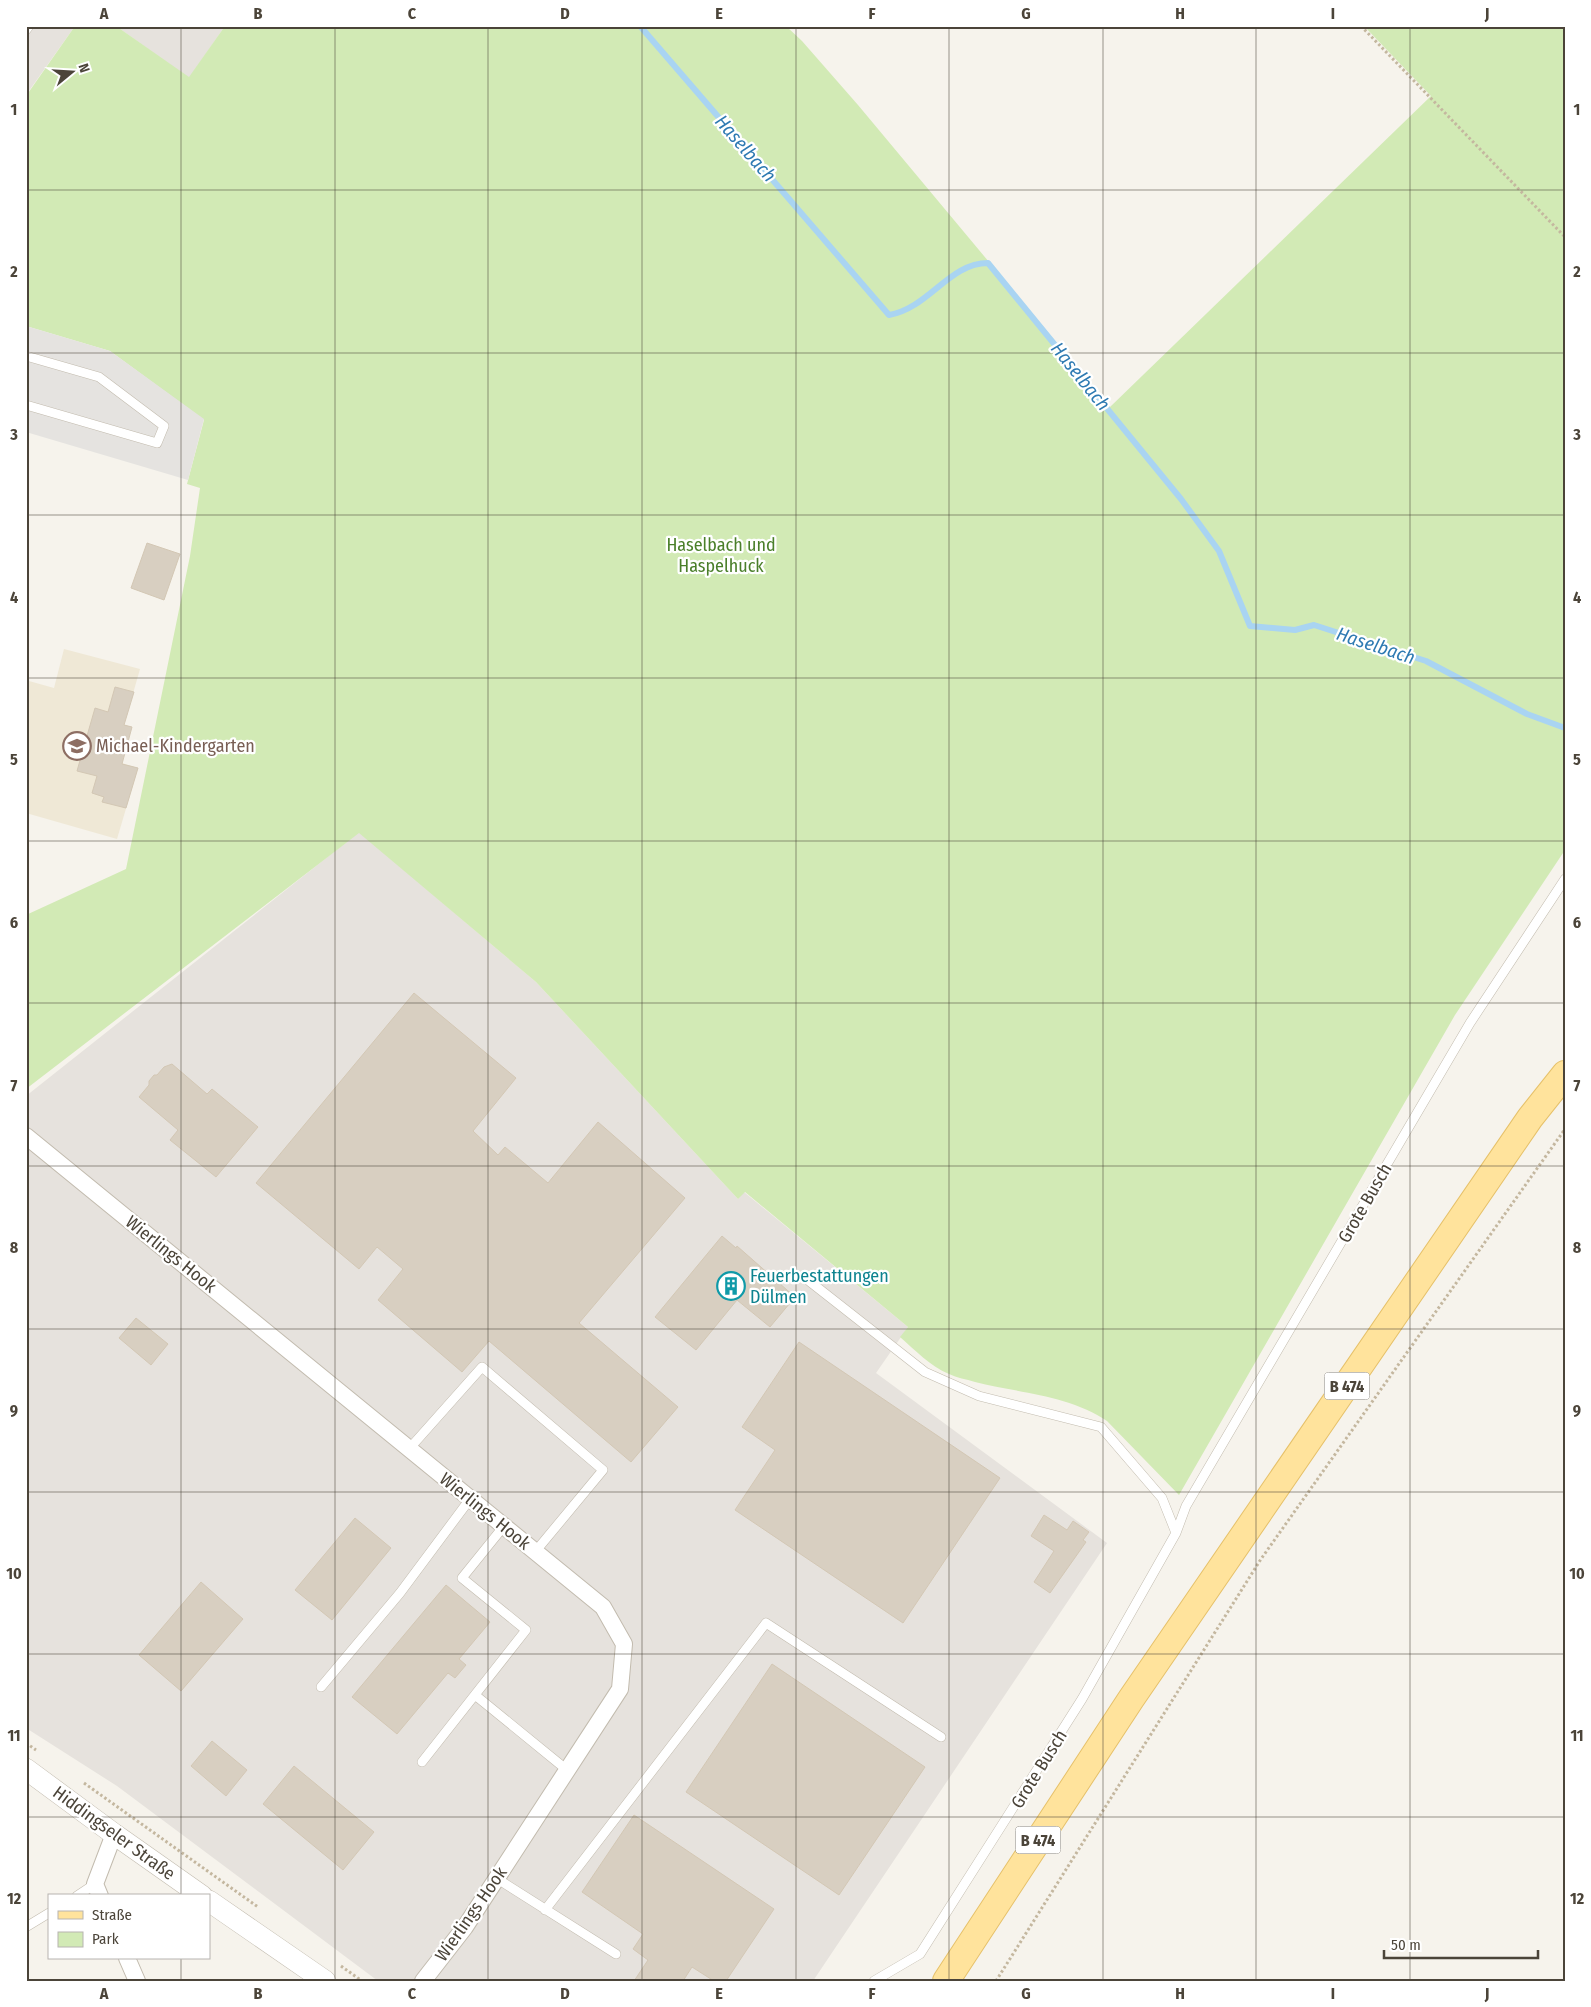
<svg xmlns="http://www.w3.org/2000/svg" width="1591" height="2007" font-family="'Fira Sans Condensed',sans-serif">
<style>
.industrial{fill:#e6e2dd}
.education{fill:#efe8d6}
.green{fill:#d2eab5}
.parking{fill:#e5e3e0}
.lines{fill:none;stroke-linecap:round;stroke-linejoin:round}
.stream{stroke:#a9d4f2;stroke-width:6}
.building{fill:#d8cfc1;stroke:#d3c7b4}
.service-casing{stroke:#c2bbae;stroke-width:10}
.minor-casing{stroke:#c2bbae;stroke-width:18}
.tertiary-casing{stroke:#c2bbae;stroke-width:22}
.primary-casing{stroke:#e6c16a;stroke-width:28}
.path{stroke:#c4b79f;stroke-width:3;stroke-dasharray:2.5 2.5;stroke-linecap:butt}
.service{stroke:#fff;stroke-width:9}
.minor{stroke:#fff;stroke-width:16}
.tertiary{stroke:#fff;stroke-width:21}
.primary{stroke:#ffe39c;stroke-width:26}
.grid{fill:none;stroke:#4b4439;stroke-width:1;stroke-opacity:0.55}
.labels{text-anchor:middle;stroke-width:4.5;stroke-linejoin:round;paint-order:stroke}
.shield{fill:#fff;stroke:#817c74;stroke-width:1}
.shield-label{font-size:16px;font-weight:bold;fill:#4b4439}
.park-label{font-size:18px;fill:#4a7f2a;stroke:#fff}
.education-label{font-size:18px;fill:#785e54;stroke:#fff;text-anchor:start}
.street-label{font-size:18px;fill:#4b4439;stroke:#fff}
.culture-label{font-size:18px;fill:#0d838f;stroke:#fff;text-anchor:start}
.water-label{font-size:19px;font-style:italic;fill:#2e7ab2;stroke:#fff}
.neatline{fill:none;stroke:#4b4439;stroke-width:2}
.grid-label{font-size:16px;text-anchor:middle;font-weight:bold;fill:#4b4439}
</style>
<rect width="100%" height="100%" fill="#f6f3ec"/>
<path class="industrial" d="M26,26H75L26,95Z
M116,26H225L189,78Z
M359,832L536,982L738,1199L744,1192L908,1327L876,1373L1107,1543L813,1981H378L117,1786L26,1728V1096Z"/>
<path class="education" d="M64,649L140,669L124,725L132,727L122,763L138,768L117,839L26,813V690L29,681L54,688Z"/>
<path class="green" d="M75,26H116L189,77L225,26H786L802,41L858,105L1110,407L1431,96L1364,26H1565V850L1455,1015L1179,1495L1107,1421C1069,1395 1018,1393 975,1382C966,1379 957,1378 949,1374C930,1366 915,1350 900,1337L908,1327L745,1192L738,1199L536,982L359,833L26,1089V915L126,869L190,556L200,488L187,484L204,420L110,351L26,326V96Z"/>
<path class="parking" d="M26,326L110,351L204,419L188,480L26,432Z"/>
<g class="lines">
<path class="stream" d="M640,26L889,315C929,308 949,263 988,263L1181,499L1219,551L1250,626L1295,630L1314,625L1426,661L1527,714L1565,728"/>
</g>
<path class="building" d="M147,543L180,554L164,600L131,588Z
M115,687L134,692L124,725L132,727L122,764L138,768L126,808L102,802L104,797L92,793L97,776L77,771L95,708L108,712Z
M414,993L516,1078L473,1131L498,1155L505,1147L548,1183L598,1122L685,1198L579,1323L678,1407L631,1462L489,1341L462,1372L378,1300L403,1269L377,1247L359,1269L256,1183Z
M172,1064L207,1094L212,1089L258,1127L216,1177L170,1140L178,1130L139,1097L149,1085V1081L154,1075H157L164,1067Z
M722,1236L736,1248L737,1246L795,1297L770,1327L737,1300L696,1350L655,1317Z
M136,1318L168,1344L151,1365L119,1338Z
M799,1342L1000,1478L903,1623L735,1510L775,1450L742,1427Z
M1044,1515L1067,1530L1073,1521L1089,1532L1083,1540L1086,1542L1050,1593L1034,1582L1054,1551L1031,1536Z
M355,1518L391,1548L332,1620L295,1590Z
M201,1582L243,1619L181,1691L139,1655Z
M446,1585L490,1622L459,1659L466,1665L455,1678L448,1673L397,1734L352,1697Z
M772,1664L925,1767L839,1895L686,1792Z
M212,1741L247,1770L226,1796L191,1766Z
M294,1766L374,1832L343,1870L263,1804Z
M634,1815L774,1909L726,1981H714L692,1967L683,1981H634L648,1960L633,1949L643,1934L582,1892Z"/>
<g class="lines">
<defs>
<path id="service" d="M26,30L29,26
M26,356L99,377L164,426L157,443L26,405
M804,1277L925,1372L979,1396L1101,1427L1162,1498L1176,1533
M409,1449L482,1367L603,1470L535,1552
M321,1687L400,1593L470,1499
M475,1695L567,1770
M422,1762L526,1630L462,1578L504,1526
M496,1878L616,1954
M77,1896L95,1884
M545,1910L766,1623L941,1737
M26,1927L49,1913
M874,1981L920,1954L1082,1699L1176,1533L1186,1506L1470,1023L1565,879"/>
<path id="minor" d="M26,1136L603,1607L624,1644L620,1689L465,1927L423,1981
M100,1896L95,1884L114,1834
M127,1958L137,1981"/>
<path id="tertiary" d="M26,1769L114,1834L202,1896
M209,1901L325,1981"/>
<path id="primary" d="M946,1981L1131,1699L1530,1118L1565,1074"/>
</defs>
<use href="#service" class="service-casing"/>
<use href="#minor" class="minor-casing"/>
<use href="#tertiary" class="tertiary-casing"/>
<use href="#primary" class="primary-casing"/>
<path class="path" d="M1361,26L1565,237
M26,1743L36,1750
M84,1783L258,1907
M341,1966L362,1981
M996,1981L1261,1559L1565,1129"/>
<use href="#service" class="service"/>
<use href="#minor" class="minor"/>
<use href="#tertiary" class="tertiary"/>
<use href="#primary" class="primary"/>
</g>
<path class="grid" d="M181,26V1896M335,26V1981M488,26V1981M642,26V1981M796,26V1981M949,26V1981M1103,26V1981M1256,26V1981M1410,26V1981M26,190H1565M26,353H1565M26,515H1565M26,678H1565M26,841H1565M26,1003H1565M26,1166H1565M26,1329H1565M26,1492H1565M26,1654H1565M26,1817H1565M181,1958V1981"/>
<defs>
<symbol id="school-ring" viewBox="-11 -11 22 22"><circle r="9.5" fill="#fff" stroke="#8d6e63" stroke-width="1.5"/><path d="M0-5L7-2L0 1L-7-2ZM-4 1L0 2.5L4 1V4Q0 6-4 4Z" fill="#8d6e63"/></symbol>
<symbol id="building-ring" viewBox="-11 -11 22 22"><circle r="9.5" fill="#fff" stroke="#0f9aa8" stroke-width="1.5"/><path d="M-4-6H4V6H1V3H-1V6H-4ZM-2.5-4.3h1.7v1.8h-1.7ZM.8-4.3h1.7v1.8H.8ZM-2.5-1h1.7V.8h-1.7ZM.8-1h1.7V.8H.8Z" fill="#0f9aa8"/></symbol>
</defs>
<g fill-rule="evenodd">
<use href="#school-ring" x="61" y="730" width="32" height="32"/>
<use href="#building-ring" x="715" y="1270" width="32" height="32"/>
</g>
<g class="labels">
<g class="shield">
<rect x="1324.5" y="1372.5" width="45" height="27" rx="4"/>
<rect x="1015.5" y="1826.5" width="45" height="27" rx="4"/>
</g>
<g class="shield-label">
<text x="1347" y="1392">B 474</text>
<text x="1038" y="1846">B 474</text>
</g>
<g class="park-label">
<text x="721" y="551">Haselbach und<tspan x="721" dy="21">Haspelhuck</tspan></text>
</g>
<g class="education-label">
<text x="96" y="752">Michael-Kindergarten</text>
</g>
<g class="street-label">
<text transform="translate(1365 1203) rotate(-60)" y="6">Grote Busch</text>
<text transform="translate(171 1254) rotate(39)" y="6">Wierlings Hook</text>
<text transform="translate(485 1511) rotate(39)" y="6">Wierlings Hook</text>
<text transform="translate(1039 1769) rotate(-58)" y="6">Grote Busch</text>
<text transform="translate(114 1833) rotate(36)" y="6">Hiddingseler Straße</text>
<text transform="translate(471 1914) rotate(-55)" y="6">Wierlings Hook</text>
</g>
<g class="culture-label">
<text x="750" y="1282">Feuerbestattungen<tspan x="750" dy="21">Dülmen</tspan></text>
</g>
<g class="water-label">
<text transform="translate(746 148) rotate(49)" y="7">Haselbach</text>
<text transform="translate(1081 376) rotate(51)" y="7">Haselbach</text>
<text transform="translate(1376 645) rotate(18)" y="7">Haselbach</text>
</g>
</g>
<rect width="1591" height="2007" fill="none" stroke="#ffffff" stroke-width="55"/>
<rect x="48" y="1894" width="162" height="65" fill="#ffffff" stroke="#b7b4b0"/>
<rect x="58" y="1911" width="25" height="8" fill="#ffe39c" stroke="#b7b4b0"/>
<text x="92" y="1920" font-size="15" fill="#4b4439">Straße</text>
<rect x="58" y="1932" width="25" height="15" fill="#d2eab5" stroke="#b7b4b0"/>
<text x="92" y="1944" font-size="15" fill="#4b4439">Park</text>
<g transform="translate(72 72) rotate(72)" stroke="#ffffff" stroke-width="4" paint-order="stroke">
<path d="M0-4L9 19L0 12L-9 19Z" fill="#4b4439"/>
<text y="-8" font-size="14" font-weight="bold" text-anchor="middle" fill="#4b4439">N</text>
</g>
<path d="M1384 1950v8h154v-8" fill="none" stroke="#4b4439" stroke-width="2.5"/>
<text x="1391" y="1950" font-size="15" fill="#4b4439" stroke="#ffffff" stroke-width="4" paint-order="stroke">50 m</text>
<rect x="28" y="28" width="1536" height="1952" class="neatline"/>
<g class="grid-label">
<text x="104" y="19">A</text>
<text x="258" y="19">B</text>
<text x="412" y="19">C</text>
<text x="565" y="19">D</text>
<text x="719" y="19">E</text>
<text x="872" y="19">F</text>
<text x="1026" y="19">G</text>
<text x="1180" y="19">H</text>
<text x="1333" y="19">I</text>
<text x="1487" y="19">J</text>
<text x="14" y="115">1</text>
<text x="1577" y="115">1</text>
<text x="14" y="277">2</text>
<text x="1577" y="277">2</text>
<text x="14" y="440">3</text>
<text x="1577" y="440">3</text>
<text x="14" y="603">4</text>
<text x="1577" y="603">4</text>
<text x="14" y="765">5</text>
<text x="1577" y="765">5</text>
<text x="14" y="928">6</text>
<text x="1577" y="928">6</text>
<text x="14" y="1091">7</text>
<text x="1577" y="1091">7</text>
<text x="14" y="1253">8</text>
<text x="1577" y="1253">8</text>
<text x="14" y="1416">9</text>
<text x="1577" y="1416">9</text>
<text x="14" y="1579">10</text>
<text x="1577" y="1579">10</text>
<text x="14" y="1741">11</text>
<text x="1577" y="1741">11</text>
<text x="14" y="1904">12</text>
<text x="1577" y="1904">12</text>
<text x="104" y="1999">A</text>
<text x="258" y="1999">B</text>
<text x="412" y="1999">C</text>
<text x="565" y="1999">D</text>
<text x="719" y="1999">E</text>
<text x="872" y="1999">F</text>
<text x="1026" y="1999">G</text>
<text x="1180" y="1999">H</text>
<text x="1333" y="1999">I</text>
<text x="1487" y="1999">J</text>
</g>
</svg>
